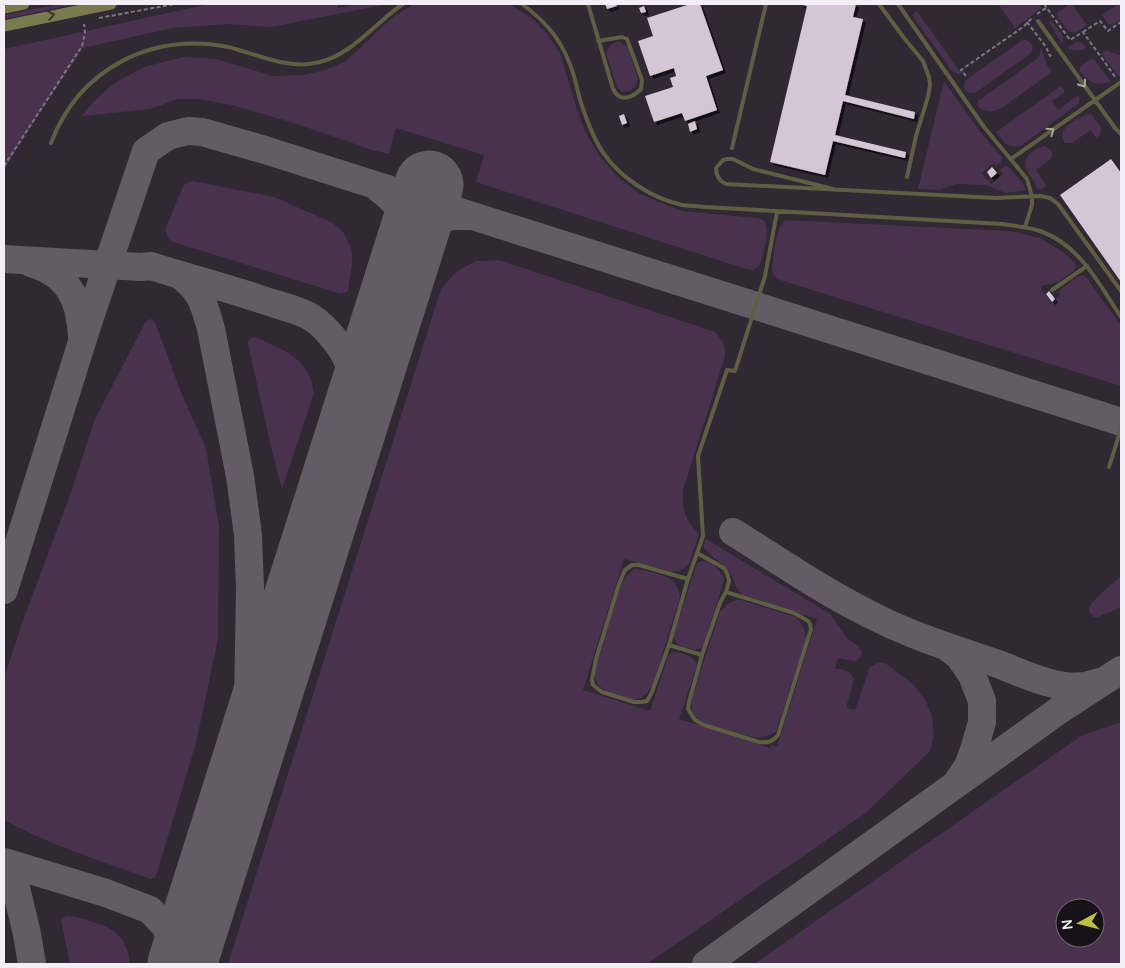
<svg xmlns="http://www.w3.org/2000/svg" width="1125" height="968" font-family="Manrope,sans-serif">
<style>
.green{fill:#48324e;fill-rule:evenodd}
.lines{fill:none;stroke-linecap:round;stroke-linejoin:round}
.taxiway{stroke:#635c66;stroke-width:28}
.runway{stroke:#635c66;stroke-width:69}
.building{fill:#d3c7d6;filter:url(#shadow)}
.path{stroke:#7d7680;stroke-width:2;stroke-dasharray:4 2.5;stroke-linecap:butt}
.lane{stroke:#5e5e43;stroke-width:4}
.secondary{stroke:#7a7a4f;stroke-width:11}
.oneway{stroke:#39362b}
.oneway2{stroke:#a9a69c}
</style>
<defs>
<filter id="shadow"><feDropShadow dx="3" dy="3" stdDeviation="0" flood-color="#0009"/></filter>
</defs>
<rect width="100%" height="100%" fill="#302833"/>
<path class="green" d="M59,4H77L4,19V15Z
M209,4H337L338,8L359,4H388L271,27L227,24L173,28L83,48L26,134L4,170V49Z
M414,4H509L519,10L532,18L547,34L560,53L577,110L585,131L600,157L619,178L640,194L661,203L683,211L755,218C757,218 762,219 763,220C772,226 763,256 760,265L753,270L746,269L476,182L484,155L396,128L389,154L368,149L355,144L294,123L232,105L198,99H177L151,109L82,116L93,102L113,84L144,67L183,57L216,59L273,76L303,75L326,70L346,61L393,17Z
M998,4H1039L1042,8L1015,28Z
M1070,4H1072L1087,25L1075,33L1069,32L1056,14Z
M1119,4H1121V19L1113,25L1108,24L1102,15Z
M917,11L958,69H959L962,73L958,74L952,71L912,15Z
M1051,20L1063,36L1062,44L1049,22Z
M1025,40C1032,41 1035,48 1030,54L975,93H968C964,89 963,85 966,80L1021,41Z
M617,42H621L628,48L638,79L636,86L630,91L622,92L617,87L607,56C606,48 610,44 617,42Z
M1076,42L1083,43L1086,48C1080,51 1074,51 1067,48Z
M1041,47L1047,65L1051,71L1048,75L1000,109C993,112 985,112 978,107L977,104L978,101L1038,58L1040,54Z
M1107,51L1121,55V75L1119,77L1101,53Z
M1093,58L1111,82C1101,86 1091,84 1084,76C1082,74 1079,72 1080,68C1081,64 1090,60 1093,58Z
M944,81L979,130L1002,158L1001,162L996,166L994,163L982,173L991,184L1003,174L1000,170L1005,166L1009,167L1023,184L1026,190L1005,193L987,185L956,184L940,190L918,189Z
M1061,86L1065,92L1052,101L1058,110L1078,95L1080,99L1078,104L1022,145C1007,150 1004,142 996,132Z
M1091,114L1101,127L1100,135L1096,138L1091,130L1072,143H1065C1054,129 1079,116 1091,114Z
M1045,146L1052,151V158L1036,170L1047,186L1040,190L1037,189C1036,188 1035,183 1034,181C1032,177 1027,173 1026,168C1022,156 1035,148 1045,146Z
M193,181L274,197L333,223L343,232L349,243L352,252V263L348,291L341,294L170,241L165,230L184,184Z
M785,220L1010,231L1040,238L1063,252L1075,263L1076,267L1074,271L1058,282L1041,286V289L1051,303L1060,296L1059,291L1077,277L1082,275L1087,278L1121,326V386L777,279L773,274L772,269C774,254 775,230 785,220Z
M499,260L715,332C723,342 725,344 725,356L683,490C682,508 685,521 699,534L689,564L683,569L678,571L673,572L624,559L583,690L650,711L668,656L672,652C681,652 694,655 697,665L679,719L770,748L771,745L777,747L817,619L743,595C732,585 736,580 729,571C721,560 710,559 703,546L706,539L830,614L847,638L859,647L862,652L860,658L855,661L838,658L835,668C844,670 850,670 854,679L846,708L855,710L870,667L878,663H885L913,684L925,700L932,716L934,735L930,751L867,812L647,964H228L441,289L456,272L476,261Z
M151,319L155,322L182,395L206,448L219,526L218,639L196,743L157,873L155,878L150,879C101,861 50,845 4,820V682L5,675L21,626L69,498L95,419L146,321Z
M255,337C284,351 309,356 314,393L282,489L273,455L248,344V341L250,338Z
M702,561C713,562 721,570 724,580L703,647L695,650C686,647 676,647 673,636L697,563Z
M634,569C645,570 667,574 674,582C678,586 679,591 680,597L653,685L647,693L641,698L634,700L608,693L598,685L595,678V666L620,587L626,577Z
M1121,576V607L1098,617H1094C1090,614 1088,611 1090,606C1093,599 1115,582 1121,576Z
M736,600H741L796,617C804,625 807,633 805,644L776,731C769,736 762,738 753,737C740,733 704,726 696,717C691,711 691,704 692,697L720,612L727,604Z
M1121,722V964H754L1081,736ZM1065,908H1095V938H1065Z
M66,916C75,916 82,918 90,921C105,926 118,929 125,945C128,952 130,956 129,964H70L61,920Z"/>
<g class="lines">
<path class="taxiway" d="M378,188C406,208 405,219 408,251C421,236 432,220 452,216C457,216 463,216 469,216
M4,259L141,267L151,266C185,277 220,286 254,297C270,303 289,307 305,314C314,318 322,325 329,333C352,358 356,380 357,413
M31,263C69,274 80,300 82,336
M178,274C201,290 204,303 211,329L240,476L248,535L250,588L248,704L236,772L221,841
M733,532C781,562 827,594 877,618C915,637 957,650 998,664C1025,674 1055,690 1085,686C1090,685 1095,683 1100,682
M4,590L87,326L146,151L168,136L188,131L202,132L265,150L1121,422
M948,648L959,656L972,675L982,701V722L974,750L968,766L958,781
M4,862L106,893L150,910L166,927L175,955V964
M4,871L16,888L27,934L32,964
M706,964L1058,711L1121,670"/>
<path class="runway" d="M182,964L429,185"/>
</g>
<path class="building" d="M605,4H616L617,6L607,9Z
M690,4H700L723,70L706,76L717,110L685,121L682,113L654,122L645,96L673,87L670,78L676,76L674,68L650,76L638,41L653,36L647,18Z
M799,4H856L853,17L863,19L845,95L915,112L914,119L843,101L835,135L906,152L905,158L833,141L825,175L770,162L807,6Z
M644,6L646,12L641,13L639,8Z
M624,114L627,123L622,125L619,116Z
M695,121L697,129L690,132L688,124Z
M1111,159L1121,173V282L1060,195Z
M992,167L997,173L991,178L987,172Z
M1049,291L1055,299L1052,302L1046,294Z"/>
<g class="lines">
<path class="path" d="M1044,4L1070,40L1083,32L1116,78
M1037,14L1046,8
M99,18L175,4
M1027,22L1046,47L1050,56L1053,54
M1083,32L1100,21L1108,31L1121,22
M966,76L961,70L1023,27L1032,18
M4,166L82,46L85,33L84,24"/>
<path class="lane" d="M522,4C549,24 564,43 574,76C577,87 579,98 583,109C588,123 595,142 604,154C622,179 652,198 682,205C690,206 698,206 705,207L1002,224C1015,226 1027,227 1040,231C1080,245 1099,284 1121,317
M588,4L613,89C620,103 632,98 641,89L642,80L627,39L622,37L598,41
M879,4L904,38L923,61L929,77L930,85L928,97L916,136L907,177
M898,4L984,127L1027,179L1032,196V205L1025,227
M1038,21L1115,128L1121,134
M51,143C79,69 151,32 228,47C254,53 281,67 309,64C349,60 372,25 403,4
M732,148L766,4
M1011,159L1121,82
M833,189L753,169L733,159H727L723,160L716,168C716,176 719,181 726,184L996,198L1040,196L1050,198L1058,204L1121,291
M1052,290L1087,266
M1109,467L1121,429
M697,553L724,568L727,573L729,581L726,592L720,603L702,655L689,702L688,709L695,720L704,725L759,742C768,743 772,742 778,735L811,629L810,624L808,621L794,613L726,592
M688,579L639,565H632L625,570L619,584L596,659L592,680L593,685L602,692L634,702H641L647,701L652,692L669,645L688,579L703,536L698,456L727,370L735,371L765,276L777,212
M669,645L702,655"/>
<path class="secondary" d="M4,8L24,4
M4,26L111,4"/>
</g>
<defs><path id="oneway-chevron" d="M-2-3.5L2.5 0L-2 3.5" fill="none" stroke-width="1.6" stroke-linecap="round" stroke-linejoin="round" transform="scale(1.25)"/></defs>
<use class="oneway" href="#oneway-chevron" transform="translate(51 15) rotate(-11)"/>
<g class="oneway2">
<use href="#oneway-chevron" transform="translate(1083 84) rotate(54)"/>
<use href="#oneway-chevron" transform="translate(1051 131) rotate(-35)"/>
</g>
<rect width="1125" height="968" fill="none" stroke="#f4eef6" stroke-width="10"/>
<g transform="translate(1080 923) rotate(263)"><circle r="24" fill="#161217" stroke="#6f6a70"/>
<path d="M0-4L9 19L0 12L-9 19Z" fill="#c0be41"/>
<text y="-8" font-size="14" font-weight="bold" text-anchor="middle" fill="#f4eef6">N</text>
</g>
</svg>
